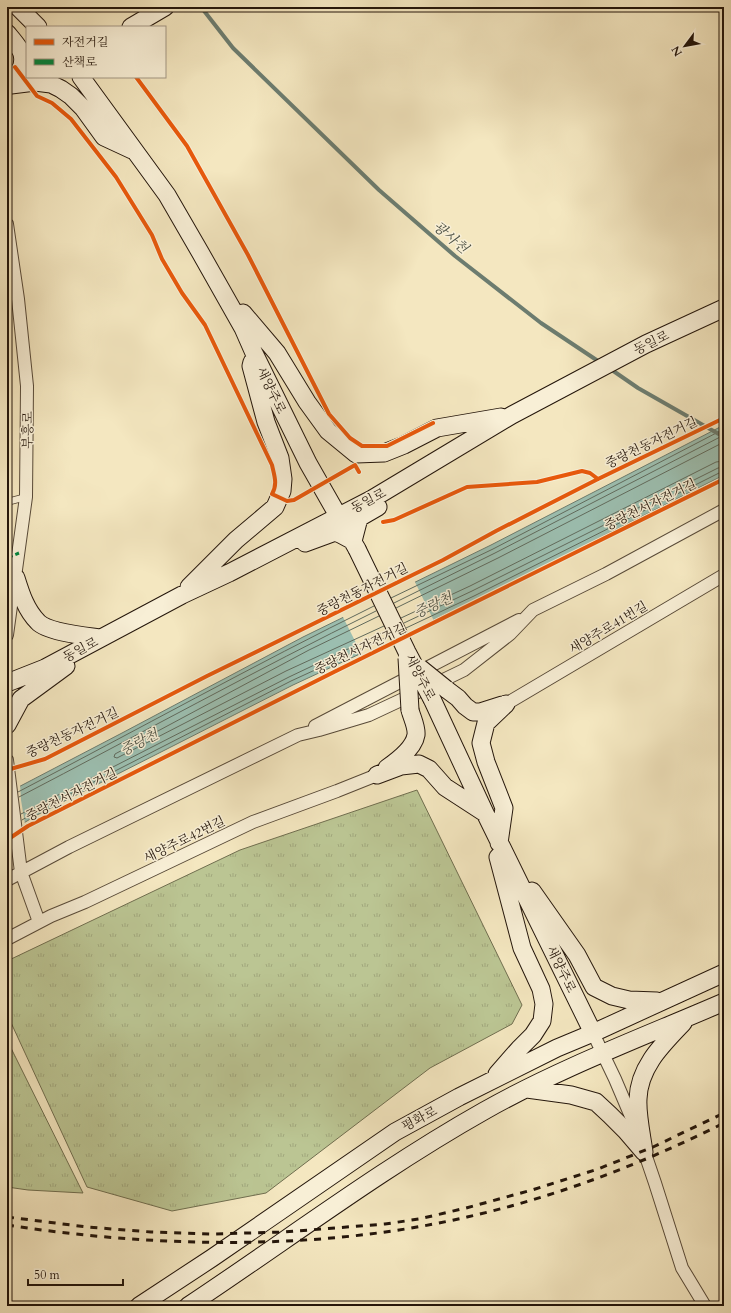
<svg xmlns="http://www.w3.org/2000/svg" width="731" height="1313" font-family="Cardo,'Noto Serif KR',serif">
<style>
.grass{fill:url(#grass-tufts);stroke:#706e4f}
.water{fill:#9cc0b2;stroke:#6c7c6f}
.pier{fill:#f4e7c0}
.lines{fill:none;stroke-linecap:round;stroke-linejoin:round}
.shore{stroke:#606b5e;stroke-width:1}
.stream{stroke:#6c7c6f;stroke-width:4}
.lane-casing{stroke:#584a38;stroke-width:8}
.street-casing{stroke:#584a38;stroke-width:14}
.secondary-casing{stroke:#24160b;stroke-width:19}
.lane{stroke:#f8efd6;stroke-width:6}
.street{stroke:#f8efd6;stroke-width:12}
.secondary{stroke:#f8efd6;stroke-width:17}
.rail{stroke:#24160b;stroke-width:3;stroke-dasharray:7 7;stroke-linecap:butt}
.secondary-bridge-casing{stroke:#24160b;stroke-width:19;stroke-linecap:butt}
.secondary-bridge{stroke:#f8efd6;stroke-width:17}
.quiet{stroke:#00873e;stroke-width:3;stroke-dasharray:6 3;stroke-linecap:butt}
.cycleway-casing{stroke:#f8efd6;stroke-width:6}
.cycleway{stroke:#e8590c;stroke-width:4}
.labels{text-anchor:middle;stroke-width:3;stroke-linejoin:round;paint-order:stroke}
.street-label{font-size:13px;fill:#24160b;stroke:#f8efd6}
.water-label{font-size:14px;font-style:italic;fill:#4e5245;stroke:#f8efd6}
</style>
<defs>
<pattern id="grass-tufts" width="24" height="20" patternUnits="userSpaceOnUse"><rect width="24" height="20" fill="#bbc593"/><path d="M3 7l-1-3M5 7V3M7 7l1-3M15 17l-1-3M17 17v-4M19 17l1-3" fill="none" stroke="#a1a87d"/></pattern>
</defs>
<rect width="100%" height="100%" fill="#f4e7c0"/>
<filter id="stains"><feTurbulence type="fractalNoise" baseFrequency=".005" numOctaves="4"/><feColorMatrix values="0 0 0 0 .2 0 0 0 0 .09 0 0 0 0 .02 0 0 0 .5 -.17"/></filter>
<radialGradient id="worn" r=".72"><stop offset=".6" stop-color="#630" stop-opacity="0"/><stop offset="1" stop-color="#630" stop-opacity=".3"/></radialGradient>
<path class="grass" d="M417,790L522,1005L512,1024L430,1068L266,1193L172,1211L87,1187L7,1014V961L240,850Z
M7,1040L83,1193L28,1190L7,1187Z"/>
<path class="water" d="M724,425V475L476,600L293,685L37,815L7,833V793L122,733L303,637L491,545Z"/>
<path class="pier" d="M414,580L434,621L362,655L342,615Z
M20,784L21,800L25,824L7,835V791Z"/>
<g class="lines">
<path class="shore" d="M391,598L493,549L724,429
M394,603L495,553L724,435
M396,608L498,558L724,442
M379,616L309,650L115,754L114,757L117,758L286,671L384,626
M401,618L470,586L716,462L724,461
M404,623L472,591L718,468L724,467
M406,628L474,596L721,472H724
M18,792C137,730 254,665 374,606
M19,797C138,735 256,670 376,611
M21,814L289,677L386,631
M22,820L35,812L291,681L389,636"/>
<path class="stream" d="M201,7L233,48L379,190L455,256L541,323L601,363
M609,368L638,388L724,437"/>
<defs>
<path id="lane" d="M7,502L26,497"/>
<path id="street" d="M7,224L18,299L27,386L26,497L7,635
M433,685L464,670L510,634L533,610L606,574L724,510
M506,704L724,575
M315,726L519,620
M7,760L21,872L39,922
M7,880L69,847L298,735L319,730L369,715L416,693
M7,939L51,916L85,902L253,822L337,791L377,775
M593,1033L615,1079L638,1133L655,1183L682,1268L705,1306"/>
<path id="secondary" d="M18,7L38,27
M131,27L165,7
M7,33C11,38 21,49 22,54C25,66 18,76 11,85
M81,77L167,195L200,252L243,328L254,353L308,463L357,549
M11,85L35,82L51,84L61,89L71,96L83,108L104,137L132,150
M243,313L277,353L307,402L328,431L356,454L384,453L404,445L437,428L501,417
M305,543L335,532L340,534L353,541L359,518L378,507
M16,578C21,594 26,610 38,622C47,632 86,636 100,638
M189,587L236,540L275,507L282,491L283,479L280,458L266,422L251,366L252,362
M7,683L45,668L182,595L229,573L372,499L512,415L646,344L724,308
M446,689L458,698L465,706L473,712H480L502,705
M432,699L485,813L593,1033
M7,725L21,699L66,666
M387,768C397,761 414,748 416,735C417,727 412,718 410,710
M377,775L401,766L419,764L429,769L445,787L485,813
M499,843L504,808L486,762L481,743L486,723L506,704
M532,891L577,955L594,987L612,996L629,1000L657,1001
M497,1074L519,1049L533,1035L542,1021L544,1004L541,989L522,948L498,857
M527,1089L571,1095L596,1102L610,1115L626,1131L644,1152
M644,1152C642,1137 637,1114 638,1099C639,1067 662,1045 683,1023
M139,1306L212,1258L395,1132L459,1097L557,1048L593,1033L724,973
M188,1306C286,1241 381,1169 484,1111C560,1068 643,1037 724,1002"/>
</defs>
<use href="#lane" class="lane-casing"/>
<use href="#street" class="street-casing"/>
<use href="#secondary" class="secondary-casing"/>
<use href="#lane" class="lane"/>
<use href="#street" class="street"/>
<use href="#secondary" class="secondary"/>
<path class="rail" d="M7,1217L87,1227L151,1232L212,1234L284,1232L385,1224L419,1219L466,1208L532,1190L598,1169L653,1147L724,1113
M7,1225C156,1248 320,1251 467,1217C556,1197 642,1164 724,1123"/>
<defs>
<path id="secondary-bridge" d="M357,549L407,652L432,699
M407,658L410,710
M420,668L446,689"/>
</defs>
<use href="#secondary-bridge" class="secondary-bridge-casing"/>
<use href="#secondary-bridge" class="secondary-bridge"/>
<path class="quiet" d="M7,558L19,553"/>
<defs>
<path id="cycleway" d="M15,67L37,96L52,103L71,119L116,177L152,235L162,259L182,293L205,325L272,465C274,475 278,484 272,494L287,501L294,500L355,465L359,472
M136,77L187,146L248,255L329,414L350,438L362,446H387L433,423
M383,522L394,520L467,487L537,482L582,471L590,473L598,479
M7,770L45,759L207,676L443,560L496,531L598,479L724,418
M7,840L28,826L334,672L724,479"/>
</defs>
<use href="#cycleway" class="cycleway-casing"/>
<use href="#cycleway" class="cycleway"/>
</g>
<g class="labels">
<g class="street-label">
<text transform="translate(651 342) rotate(-26)" y="5">동일로</text>
<text transform="translate(272 390) rotate(64)" y="5">새양주로</text>
<text transform="translate(27 430) rotate(-89)" y="5">부흥로</text>
<text transform="translate(651 442) rotate(-26)" y="5">중랑천동자전거길</text>
<text transform="translate(368 500) rotate(-28)" y="5">동일로</text>
<text transform="translate(650 504) rotate(-26)" y="5">중랑천서자전거길</text>
<text transform="translate(362 589) rotate(-27)" y="5">중랑천동자전거길</text>
<text transform="translate(608 627) rotate(-31)" y="5">새양주로41번길</text>
<text transform="translate(360 648) rotate(-26)" y="5">중랑천서자전거길</text>
<text transform="translate(80 649) rotate(-28)" y="5">동일로</text>
<text transform="translate(421 677) rotate(63)" y="5">새양주로</text>
<text transform="translate(72 732) rotate(-25)" y="5">중랑천동자전거길</text>
<text transform="translate(71 794) rotate(-27)" y="5">중랑천서자전거길</text>
<text transform="translate(184 839) rotate(-26)" y="5">새양주로42번길</text>
<text transform="translate(562 969) rotate(64)" y="5">새양주로</text>
<text transform="translate(419 1118) rotate(-28)" y="5">평화로</text>
</g>
<g class="water-label">
<text transform="translate(451 237) rotate(40)" y="5">광사천</text>
<text transform="translate(433 605) rotate(-25)" y="5">중랑천</text>
<text transform="translate(139 742) rotate(-27)" y="5">중랑천</text>
</g>
</g>
<rect width="731" height="1313" fill="none" stroke="#f4e7c0" stroke-width="24"/>
<rect x="8" y="8" width="715" height="1297" fill="none" stroke="#24160b" stroke-width="2"/>
<rect x="12" y="12" width="707" height="1289" fill="none" stroke="#24160b"/>
<rect x="26" y="26" width="140" height="52" fill="#f8efd6" stroke="#a39885"/>
<rect x="34" y="39" width="20" height="6" fill="#e8590c" stroke="#a39885"/>
<text x="62" y="46" font-size="12" fill="#24160b">자전거길</text>
<rect x="34" y="59" width="20" height="6" fill="#00873e" stroke="#a39885"/>
<text x="62" y="66" font-size="12" fill="#24160b">산책로</text>
<g transform="translate(685 46) rotate(238)" stroke="#f8efd6" stroke-width="3" paint-order="stroke">
<path d="M0-3L7 15L0 10L-7 15Z" fill="#24160b"/>
<text y="-6" font-size="11" font-weight="bold" text-anchor="middle" fill="#24160b">N</text>
</g>
<path d="M28 1279v6h95v-6" fill="none" stroke="#24160b" stroke-width="2"/>
<text x="34" y="1279" font-size="12" fill="#24160b" stroke="#f8efd6" stroke-width="3" paint-order="stroke">50 m</text>
<rect width="100%" height="100%" filter="url(#stains)"/>
<rect width="100%" height="100%" fill="url(#worn)"/>
</svg>
